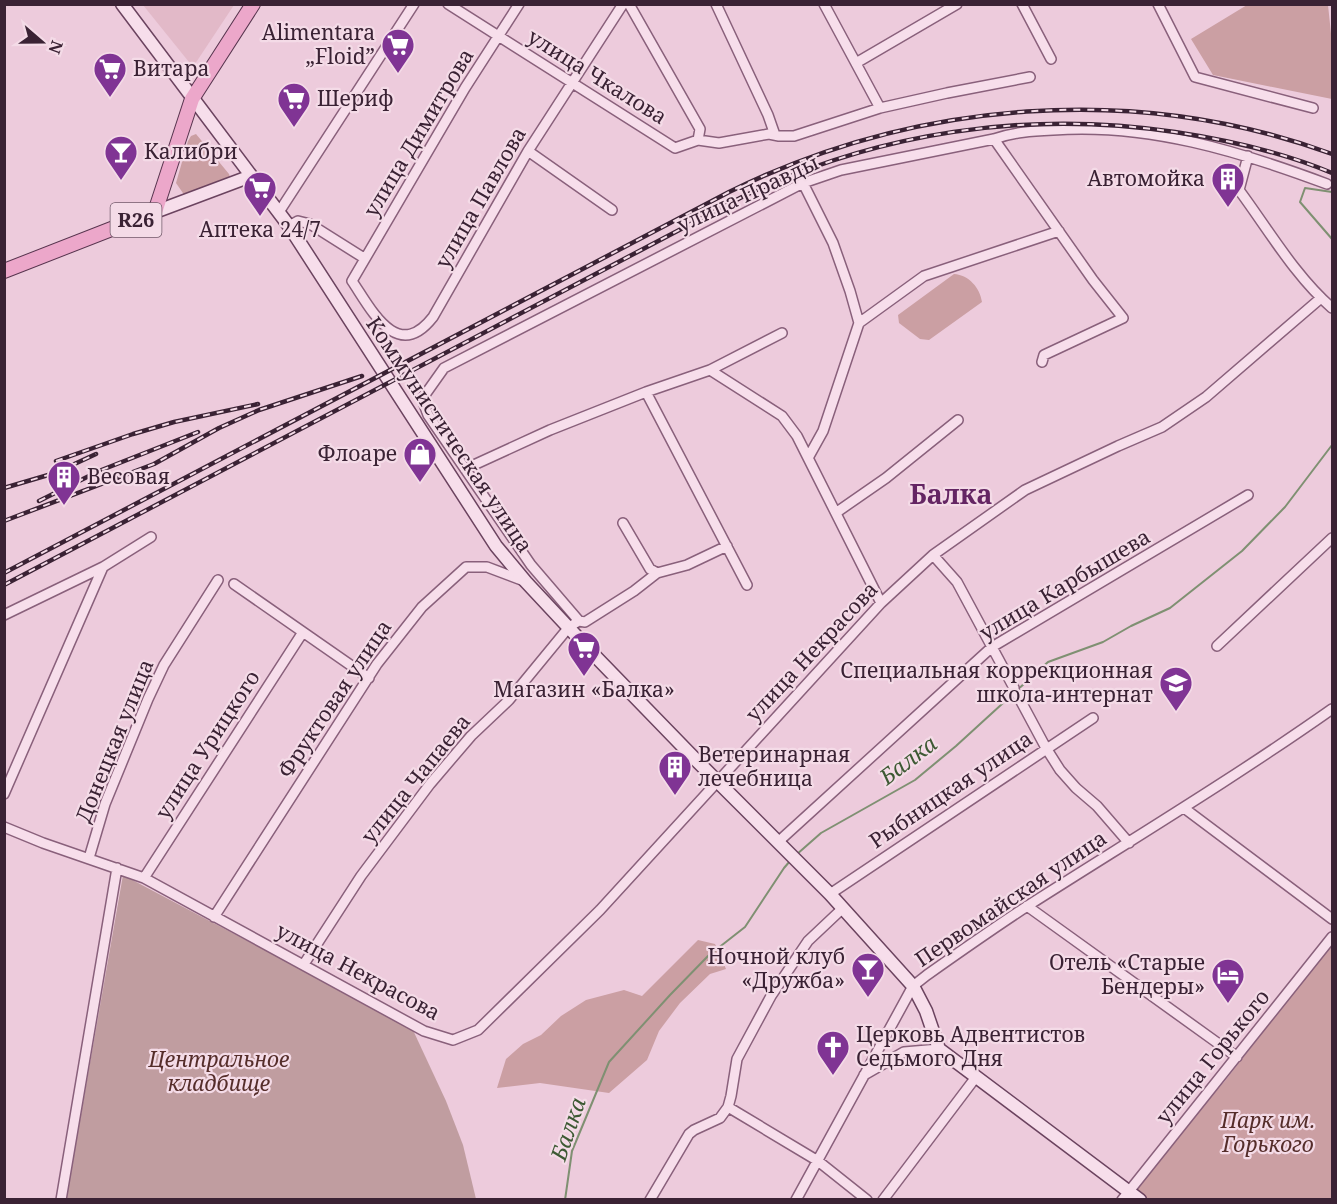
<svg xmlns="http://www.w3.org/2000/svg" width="1337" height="1204" font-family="'Noto Serif',serif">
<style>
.farmland{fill:#e2b9c8}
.green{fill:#cb9fa3}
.cemetery{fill:#c09da0}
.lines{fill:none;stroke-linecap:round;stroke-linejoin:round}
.stream{stroke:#7f9072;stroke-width:2}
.street-casing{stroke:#89607b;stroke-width:12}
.secondary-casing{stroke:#6b435f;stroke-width:15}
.primary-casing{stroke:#57344e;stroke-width:16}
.street{stroke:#f7deeb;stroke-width:9}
.secondary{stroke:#f7deeb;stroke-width:12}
.primary{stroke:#eca7ca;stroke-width:14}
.rail-casing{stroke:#3a2234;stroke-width:4.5}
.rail{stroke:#f4dbe7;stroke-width:2;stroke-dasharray:7;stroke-linecap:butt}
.labels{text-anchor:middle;stroke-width:4.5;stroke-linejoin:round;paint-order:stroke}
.shield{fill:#f4dbe7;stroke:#725a6a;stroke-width:1.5}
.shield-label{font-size:20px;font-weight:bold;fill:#3a2234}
.poi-label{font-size:21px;fill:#3a2234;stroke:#f4dbe7;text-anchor:end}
.street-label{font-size:21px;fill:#3a2234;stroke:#f4dbe7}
.park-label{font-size:21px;font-style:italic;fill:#552d2a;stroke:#f4dbe7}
.water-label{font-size:22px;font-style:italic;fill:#3d5933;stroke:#f4dbe7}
.district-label{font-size:27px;font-weight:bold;fill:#642563;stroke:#f4dbe7}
</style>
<rect width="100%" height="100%" fill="#edcbdc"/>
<path class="farmland" d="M143,5H234L193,67Z"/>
<path class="green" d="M1247,5H1328L1332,43V99L1213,75L1191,39Z
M196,134L229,174L230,177L185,196L176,183L188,141L191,136Z
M954,274C969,275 980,288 982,302L929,340L920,339L899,323L898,315Z
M698,940L715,944L726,969L710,974L680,1003L659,1031L647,1060L609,1093L540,1083L497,1088L506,1059L523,1044L541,1035L561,1016L586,1000L624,990L642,996Z
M1332,944V1199L1140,1200L1129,1192L1224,1082Z"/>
<path class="cemetery" d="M123,875L412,1028L446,1101L463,1145L476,1199L66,1200Z"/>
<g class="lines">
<path class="stream" d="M1332,192L1305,188L1300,202L1332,239
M796,855L821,833L915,780L956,746L1048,662L1103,642L1131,626L1170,608L1242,551L1285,507L1332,445
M565,1200L572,1151L609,1062L670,995L708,956L745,927L784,868L790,861"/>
<defs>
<path id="street" d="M448,4L675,148L698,140
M519,4L465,88L352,281C371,309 397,363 433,317L528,151L623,4
M629,4L700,129L698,140
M716,4L768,115L775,135
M824,4L880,108
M1022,4L1051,59
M1158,4L1195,77L1313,108
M856,63L957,4
M994,139L1093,280L1123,318L1044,355L1042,362
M698,140L719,143L769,134L779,136H794L880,108L947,93L1030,77
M528,151L612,210
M1248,156L1239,190C1268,229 1295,276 1332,308
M803,183L833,243L850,291L859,323L823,431L808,458
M279,212L414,4
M289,226L298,221L310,224L364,258
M859,323L924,276L1059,231
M710,370L782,416L797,436L881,603
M646,392L747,585
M465,469L550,430L646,392L710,370L782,333
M837,512L886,478L958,420
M623,523L650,569L657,573L687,565L727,546
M933,555L957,582L1014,688
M234,584L369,678
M4,615L103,567L151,537
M579,621L585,622L634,591L657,573
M1217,646L1332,538
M1017,694L1046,748L1060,770L1076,788L1097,806L1129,843
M4,794L103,567
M1184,808L1332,919
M4,827L43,843L144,878L424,1031L453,1040L478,1030L600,910L881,603L933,555L1025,490L1118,446L1162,427L1206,397L1321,298
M778,842L992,647L1248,495
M89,858L105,804L148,699L164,665L218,580
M144,878L303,632
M830,894L1093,718
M1027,906L1237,1057
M214,917L377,664L422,607L466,567H487L524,581
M304,964L361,876L430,784L471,736L509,700L569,627L579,621L531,565L428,415L422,399L444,368L803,183L841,170L994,139C1014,132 1032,131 1053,130C1147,123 1239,151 1327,184
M864,1075L904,1052L939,1049
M728,1107L818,1161L867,1200
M61,1200L117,868
M650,1200L689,1134L694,1130L720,1118L728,1107L731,1096L737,1059L771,996L808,941L843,908
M796,1200L913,986L927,975C961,951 995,927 1029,905C1131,840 1234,778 1332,709
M883,1200L976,1077
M1122,1200L1332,937"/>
<path id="secondary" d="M122,4L289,226L496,546L526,582L597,658L695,759L830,894L913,986L926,1011L939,1049L1140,1200
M155,212L251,176"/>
<path id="primary" d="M4,271L155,212L192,99L253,4"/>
</defs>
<use href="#street" class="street-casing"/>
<use href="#secondary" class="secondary-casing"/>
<use href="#primary" class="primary-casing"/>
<use href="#street" class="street"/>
<use href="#secondary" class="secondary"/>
<use href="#primary" class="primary"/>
<defs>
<path id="rail" d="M56,461L133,434L174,422L258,404
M4,488L55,473L96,454
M39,501L99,471L198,432
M4,521L154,464L219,428L259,410L362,376
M4,573L729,192C915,100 1136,82 1332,154
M4,585L742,197C878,132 1026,110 1175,132C1228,140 1282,152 1332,173"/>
</defs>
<use href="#rail" class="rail-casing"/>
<use href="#rail" class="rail"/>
</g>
<defs>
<symbol id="supermarket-pin" viewBox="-11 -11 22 30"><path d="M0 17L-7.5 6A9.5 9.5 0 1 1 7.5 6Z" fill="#803494" stroke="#f4dbe7"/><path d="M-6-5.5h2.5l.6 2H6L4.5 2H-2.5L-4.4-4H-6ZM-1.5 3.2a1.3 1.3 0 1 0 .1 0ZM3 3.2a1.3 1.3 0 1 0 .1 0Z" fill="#fff"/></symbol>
<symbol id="bar-pin" viewBox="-11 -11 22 30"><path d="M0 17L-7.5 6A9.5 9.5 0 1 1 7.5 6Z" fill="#803494" stroke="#f4dbe7"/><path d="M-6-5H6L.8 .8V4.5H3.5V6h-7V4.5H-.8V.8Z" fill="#fff"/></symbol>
<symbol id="building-pin" viewBox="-11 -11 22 30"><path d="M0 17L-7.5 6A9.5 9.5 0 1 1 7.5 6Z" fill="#803494" stroke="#f4dbe7"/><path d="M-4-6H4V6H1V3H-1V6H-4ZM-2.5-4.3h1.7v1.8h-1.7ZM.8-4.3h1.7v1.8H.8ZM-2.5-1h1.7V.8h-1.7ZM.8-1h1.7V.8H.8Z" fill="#fff"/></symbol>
<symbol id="shop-pin" viewBox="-11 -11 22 30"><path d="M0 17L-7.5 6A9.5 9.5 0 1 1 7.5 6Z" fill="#803494" stroke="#f4dbe7"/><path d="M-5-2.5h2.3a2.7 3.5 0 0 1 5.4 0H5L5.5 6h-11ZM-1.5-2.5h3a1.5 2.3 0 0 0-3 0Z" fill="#fff"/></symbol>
<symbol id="school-pin" viewBox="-11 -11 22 30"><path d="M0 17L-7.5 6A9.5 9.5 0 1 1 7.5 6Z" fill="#803494" stroke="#f4dbe7"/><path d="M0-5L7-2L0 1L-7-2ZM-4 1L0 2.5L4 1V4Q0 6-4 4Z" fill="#fff"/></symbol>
<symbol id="hotel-pin" viewBox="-11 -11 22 30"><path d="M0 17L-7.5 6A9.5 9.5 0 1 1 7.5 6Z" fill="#803494" stroke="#f4dbe7"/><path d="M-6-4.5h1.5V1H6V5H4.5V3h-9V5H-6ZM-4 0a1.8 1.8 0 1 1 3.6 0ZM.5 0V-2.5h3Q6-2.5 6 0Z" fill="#fff"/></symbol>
<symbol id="church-pin" viewBox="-11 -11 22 30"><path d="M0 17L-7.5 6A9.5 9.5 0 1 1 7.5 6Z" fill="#803494" stroke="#f4dbe7"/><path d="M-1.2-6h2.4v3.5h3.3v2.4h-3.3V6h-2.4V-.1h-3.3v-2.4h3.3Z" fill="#fff"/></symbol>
</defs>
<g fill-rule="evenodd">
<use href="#supermarket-pin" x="379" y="26" width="38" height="52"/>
<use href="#supermarket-pin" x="91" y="50" width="38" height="52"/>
<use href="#supermarket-pin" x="275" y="80" width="38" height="52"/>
<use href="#bar-pin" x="102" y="133" width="38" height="52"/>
<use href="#building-pin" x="1209" y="160" width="38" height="52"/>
<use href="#supermarket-pin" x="241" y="169" width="38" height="52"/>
<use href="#shop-pin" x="401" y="435" width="38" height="52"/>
<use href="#building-pin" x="45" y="458" width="38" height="52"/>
<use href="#supermarket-pin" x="565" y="629" width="38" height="52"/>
<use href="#school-pin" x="1157" y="664" width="38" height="52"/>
<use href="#building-pin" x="656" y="748" width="38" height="52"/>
<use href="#bar-pin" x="849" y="950" width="38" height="52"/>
<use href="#hotel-pin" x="1209" y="956" width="38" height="52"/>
<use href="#church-pin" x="814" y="1028" width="38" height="52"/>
</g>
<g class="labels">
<rect class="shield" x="110.5" y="203" width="51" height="34" rx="4.5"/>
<g class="shield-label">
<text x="136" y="227">R26</text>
</g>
<g class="poi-label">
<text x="375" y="40">Alimentara<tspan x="375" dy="24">„Floid”</tspan></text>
<text x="133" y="76" text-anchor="start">Витара</text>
<text x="317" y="106" text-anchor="start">Шериф</text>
<text x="144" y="159" text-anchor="start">Калибри</text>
<text x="1205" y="186">Автомойка</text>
<text x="260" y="237" text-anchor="middle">Аптека 24/7</text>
<text x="397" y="461">Флоаре</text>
<text x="87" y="484" text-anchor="start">Весовая</text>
<text x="1153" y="678">Специальная коррекционная<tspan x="1153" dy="24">школа-интернат</tspan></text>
<text x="584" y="697" text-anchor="middle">Магазин «Балка»</text>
<text x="698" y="762" text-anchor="start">Ветеринарная<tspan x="698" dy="24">лечебница</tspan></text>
<text x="845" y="964">Ночной клуб<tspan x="845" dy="24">«Дружба»</tspan></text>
<text x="1205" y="970">Отель «Старые<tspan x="1205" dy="24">Бендеры»</tspan></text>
<text x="856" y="1042" text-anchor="start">Церковь Адвентистов<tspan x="856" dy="24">Седьмого Дня</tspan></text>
</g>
<g class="street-label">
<text transform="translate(597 77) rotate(32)" y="7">улица Чкалова</text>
<text transform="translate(419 133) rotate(-59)" y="7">улица Димитрова</text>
<text transform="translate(748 194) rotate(-25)" y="7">улица Правды</text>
<text transform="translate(481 198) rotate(-60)" y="7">улица Павлова</text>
<text transform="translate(449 435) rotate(56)" y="7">Коммунистическая улица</text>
<text transform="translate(1065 585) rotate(-31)" y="7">улица Карбышева</text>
<text transform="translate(812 652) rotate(-47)" y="7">улица Некрасова</text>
<text transform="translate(335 699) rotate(-56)" y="7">Фруктовая улица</text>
<text transform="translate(115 741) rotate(-68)" y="7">Донецкая улица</text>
<text transform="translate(208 745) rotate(-57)" y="7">улица Урицкого</text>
<text transform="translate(416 779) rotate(-51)" y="7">улица Чапаева</text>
<text transform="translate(951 790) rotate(-34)" y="7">Рыбницкая улица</text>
<text transform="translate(1011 899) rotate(-34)" y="7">Первомайская улица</text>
<text transform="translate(358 972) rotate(28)" y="7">улица Некрасова</text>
<text transform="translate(1213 1057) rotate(-51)" y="7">улица Горького</text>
</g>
<g class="park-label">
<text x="219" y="1067">Центральное<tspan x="219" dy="24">кладбище</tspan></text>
<text x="1268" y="1128">Парк им.<tspan x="1268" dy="24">Горького</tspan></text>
</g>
<g class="water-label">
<text transform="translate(908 760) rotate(-37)" y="8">Балка</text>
<text transform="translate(568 1129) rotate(-71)" y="8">Балка</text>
</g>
<g class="district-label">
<text x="951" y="504">Балка</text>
</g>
</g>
<rect width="1337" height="1204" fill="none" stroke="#3a2234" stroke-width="12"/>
<g transform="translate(42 42) rotate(110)" stroke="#f4dbe7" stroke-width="4.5" paint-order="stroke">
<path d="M0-4.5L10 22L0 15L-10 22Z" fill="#3a2234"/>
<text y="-9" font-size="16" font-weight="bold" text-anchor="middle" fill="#3a2234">N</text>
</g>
</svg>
